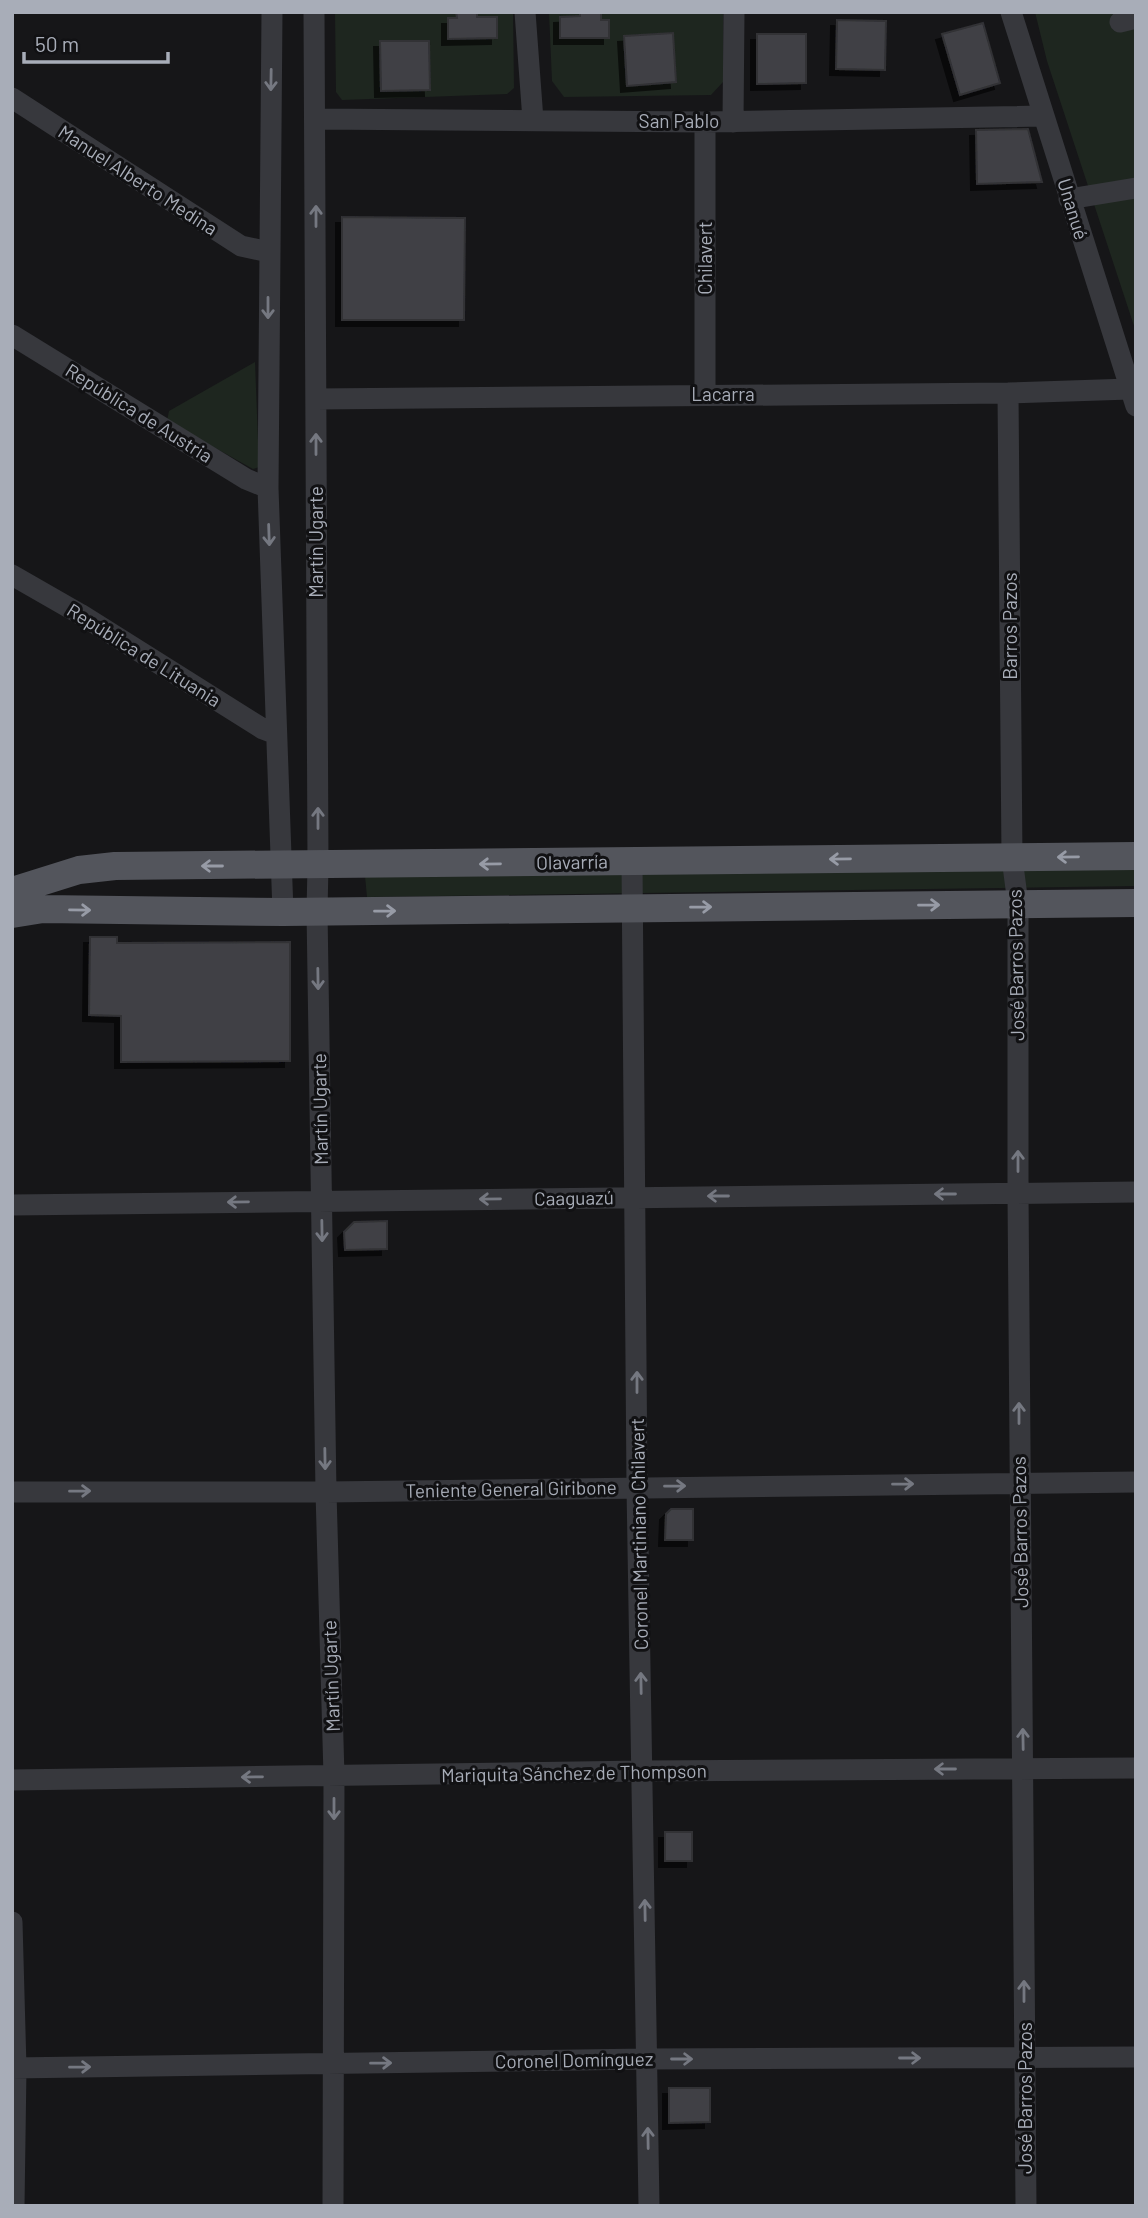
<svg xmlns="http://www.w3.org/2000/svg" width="1148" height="2218" font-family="Barlow,sans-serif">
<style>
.green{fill:#1e261f}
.building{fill:#404145;stroke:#303034;stroke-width:2;filter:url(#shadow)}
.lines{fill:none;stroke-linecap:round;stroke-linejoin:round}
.minor{stroke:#37383d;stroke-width:21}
.major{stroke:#53555c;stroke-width:28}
.oneway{stroke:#757881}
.oneway2{stroke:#979ba6}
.labels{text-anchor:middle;stroke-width:6;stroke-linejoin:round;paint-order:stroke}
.street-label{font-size:19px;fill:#a8adb8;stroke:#111113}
</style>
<defs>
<filter id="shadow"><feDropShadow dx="-6" dy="6" stdDeviation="0" flood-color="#0009"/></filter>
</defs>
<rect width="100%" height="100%" fill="#161618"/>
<path class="green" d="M335,12H513L514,88L507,94L342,100L336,92Z
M549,12H723V82L711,95L564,97L552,81Z
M1035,12H1136V332L1047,61Z
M255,362L259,467L253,469L167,421L169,411Z
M1136,869V886L367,897L365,876Z"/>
<path class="building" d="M456,12H477V17H497V38L448,39V18H457Z
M580,12H601V20H609V38H560V17L580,16Z
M837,20L886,21L885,70L836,69Z
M983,23L1000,83L960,95L942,34Z
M673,33L676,82L627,86L624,36Z
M757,34H806V83L757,84Z
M380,41H429L430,90L381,91Z
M1028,129L1042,182L977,184L976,130Z
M342,217L465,218L464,320H342Z
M90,937H117V943L290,942V1061L121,1062V1016L89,1015Z
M387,1221V1249L345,1250L344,1232L354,1222Z
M671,1509H693V1540H665L666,1514Z
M665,1832H692V1861H665Z
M669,2088H710V2122L669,2123Z"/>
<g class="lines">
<path class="minor" d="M272,12L268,488L283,912
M314,12L318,866L317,911L326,1492L334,1776L333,2206
M525,12L533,120
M1011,12L1136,406
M1120,22L1136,18
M12,98L241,246L269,252
M316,119L705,122L1043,116
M705,122V394
M733,122L734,12
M1069,199L1136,188
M12,335L246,479L268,488
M1008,393L1012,858L1018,904V1193L1026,2206
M316,399L1008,393L1130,389
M12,575L80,614L263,729L276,734
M632,862L637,1487L649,2206
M12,1205L1136,1192
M12,1492H326L1136,1482
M12,1780L643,1771L1136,1768
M12,1922L16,2068L14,2206
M12,2068L646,2059L1136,2057"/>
<path class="major" d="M12,891L79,870L115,866L1136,856
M12,914L43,909L283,912L1136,903"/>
</g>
<defs><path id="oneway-shaft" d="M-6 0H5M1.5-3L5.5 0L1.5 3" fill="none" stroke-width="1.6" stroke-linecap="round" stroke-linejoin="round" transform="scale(1.75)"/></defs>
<g class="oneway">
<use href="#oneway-shaft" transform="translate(271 80) rotate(91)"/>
<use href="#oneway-shaft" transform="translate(316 216) rotate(-90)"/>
<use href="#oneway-shaft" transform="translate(268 308) rotate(90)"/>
<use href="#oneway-shaft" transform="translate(316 444) rotate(-90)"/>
<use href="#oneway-shaft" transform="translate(269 535) rotate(88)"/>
<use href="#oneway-shaft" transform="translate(318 818) rotate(-90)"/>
<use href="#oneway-shaft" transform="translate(318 979) rotate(89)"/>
<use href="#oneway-shaft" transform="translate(1018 1161) rotate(-90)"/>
<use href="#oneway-shaft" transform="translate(945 1194) rotate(180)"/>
<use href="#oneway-shaft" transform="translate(718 1196) rotate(180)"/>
<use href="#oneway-shaft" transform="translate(490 1199) rotate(179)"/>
<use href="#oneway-shaft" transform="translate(238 1202) rotate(179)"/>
<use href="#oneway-shaft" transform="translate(322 1231) rotate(89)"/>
<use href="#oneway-shaft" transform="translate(637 1382) rotate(-90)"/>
<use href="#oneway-shaft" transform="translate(1019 1413) rotate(-90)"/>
<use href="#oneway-shaft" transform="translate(325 1459) rotate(89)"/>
<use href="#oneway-shaft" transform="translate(903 1484) rotate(-1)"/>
<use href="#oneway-shaft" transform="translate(675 1486) rotate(-1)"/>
<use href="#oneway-shaft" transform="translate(80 1491) rotate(-1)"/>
<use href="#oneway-shaft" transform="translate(641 1683) rotate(-91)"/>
<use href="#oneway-shaft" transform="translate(1023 1739) rotate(-91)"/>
<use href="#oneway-shaft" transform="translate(945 1769) rotate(180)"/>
<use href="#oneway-shaft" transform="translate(252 1777) rotate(179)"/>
<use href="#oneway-shaft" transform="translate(334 1809) rotate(90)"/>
<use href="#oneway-shaft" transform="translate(645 1910) rotate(-91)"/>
<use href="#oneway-shaft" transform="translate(1024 1991) rotate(-90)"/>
<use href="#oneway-shaft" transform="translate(910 2058)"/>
<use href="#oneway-shaft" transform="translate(682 2059)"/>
<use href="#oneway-shaft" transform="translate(381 2063) rotate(-1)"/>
<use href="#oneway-shaft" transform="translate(80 2067) rotate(-1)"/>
<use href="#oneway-shaft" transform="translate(648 2138) rotate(-91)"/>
</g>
<g class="oneway2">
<use href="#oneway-shaft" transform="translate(1068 857) rotate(179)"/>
<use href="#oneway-shaft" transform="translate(840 859) rotate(179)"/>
<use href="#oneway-shaft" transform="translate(490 864) rotate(179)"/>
<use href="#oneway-shaft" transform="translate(212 866) rotate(-180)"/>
<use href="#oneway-shaft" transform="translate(929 905) rotate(-1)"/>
<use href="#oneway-shaft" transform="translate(701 907) rotate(-1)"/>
<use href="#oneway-shaft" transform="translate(80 910) rotate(1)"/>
<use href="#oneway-shaft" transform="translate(385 911) rotate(-1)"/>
</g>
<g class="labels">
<g class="street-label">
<text x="679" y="128">San Pablo</text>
<text transform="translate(138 180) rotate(33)" y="7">Manuel Alberto Medina</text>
<text transform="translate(1073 209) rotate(73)" y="7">Unanué</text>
<text transform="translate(705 258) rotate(-90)" y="7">Chilavert</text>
<text x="723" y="401">Lacarra</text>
<text transform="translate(139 413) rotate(32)" y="7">República de Austria</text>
<text transform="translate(316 542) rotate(-90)" y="7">Martín Ugarte</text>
<text transform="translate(1010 626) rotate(-90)" y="7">Barros Pazos</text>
<text transform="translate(144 655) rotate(32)" y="7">República de Lituania</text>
<text transform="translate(572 862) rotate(-1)" y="7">Olavarría</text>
<text transform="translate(1016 965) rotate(-91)" y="7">José Barros Pazos</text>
<text transform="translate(320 1109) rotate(-91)" y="7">Martín Ugarte</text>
<text transform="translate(574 1198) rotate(-1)" y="7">Caaguazú</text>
<text transform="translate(511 1489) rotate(-1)" y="7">Teniente General Giribone</text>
<text transform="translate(1020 1532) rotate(-91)" y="7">José Barros Pazos</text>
<text transform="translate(639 1534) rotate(-91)" y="7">Coronel Martiniano Chilavert</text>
<text transform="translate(331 1676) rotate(-92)" y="7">Martín Ugarte</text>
<text transform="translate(574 1773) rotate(-1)" y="7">Mariquita Sánchez de Thompson</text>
<text transform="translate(574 2060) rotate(-1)" y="7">Coronel Domínguez</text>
<text transform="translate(1025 2098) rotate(-90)" y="7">José Barros Pazos</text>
</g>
</g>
<rect width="1148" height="2218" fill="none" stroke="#a8adb8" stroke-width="28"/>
<path d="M24 52v10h144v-10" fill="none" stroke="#a8adb8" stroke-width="3.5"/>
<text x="35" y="52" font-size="21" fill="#a8adb8" stroke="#111113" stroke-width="5" paint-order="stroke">50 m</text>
</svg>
